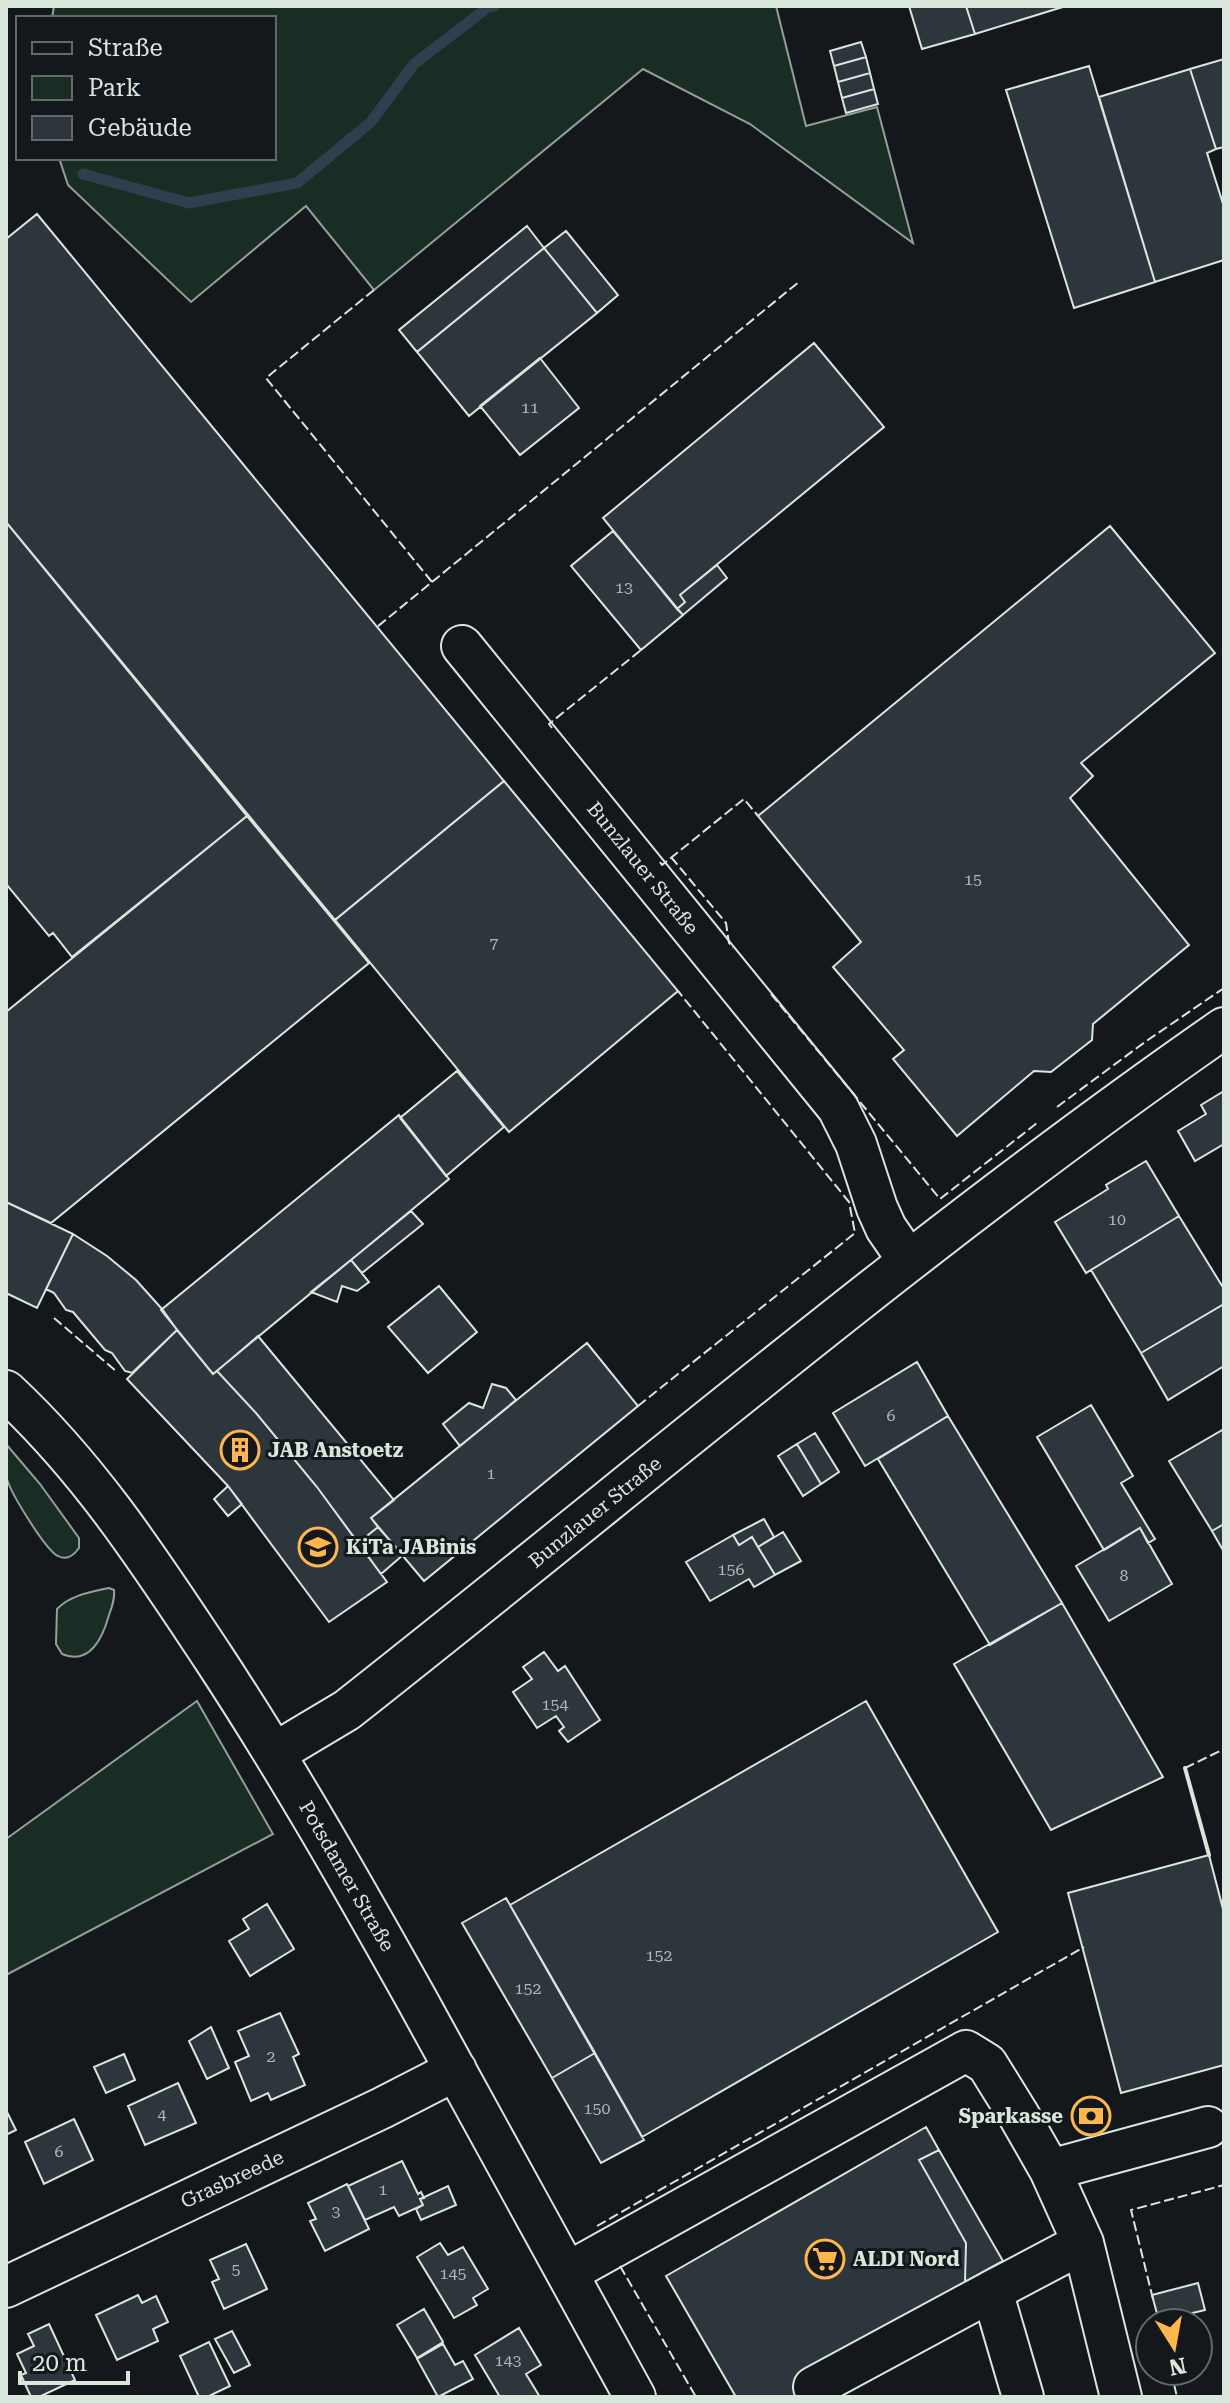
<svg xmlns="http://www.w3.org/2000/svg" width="1230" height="2403" font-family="'Roboto Serif',serif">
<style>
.green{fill:#1a2d24;stroke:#939e99;stroke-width:2}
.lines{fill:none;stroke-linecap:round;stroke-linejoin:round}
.stream{stroke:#2f3f4d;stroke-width:11}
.building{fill:#2c363c;stroke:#d8e6dc;stroke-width:2}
.minor-casing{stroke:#d8e6dc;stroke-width:44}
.minor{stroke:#14181c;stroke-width:40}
.fence{stroke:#d8e6dc;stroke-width:2;stroke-dasharray:10 4;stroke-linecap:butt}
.wall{stroke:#d8e6dc;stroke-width:4}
.labels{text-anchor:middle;stroke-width:6;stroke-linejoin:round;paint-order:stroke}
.number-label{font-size:16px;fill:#adbab4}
.street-label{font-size:20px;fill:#d8e6dc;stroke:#14181c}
.poi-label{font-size:20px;font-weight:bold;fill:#d8e6dc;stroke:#14181c;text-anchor:start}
</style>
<rect width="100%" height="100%" fill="#14181c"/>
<path class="green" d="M54,6H776L806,126L877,107L913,243L750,124L643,69L374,290L306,206L191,302L68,185L59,158H274V18H52Z
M6,1444L40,1484L79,1538V1548C74,1555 67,1561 58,1556C46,1551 13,1496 8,1482C3,1472 6,1456 6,1444Z
M109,1588L114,1590C115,1599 112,1607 109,1615C103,1637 90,1666 62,1654L56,1644L57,1609C70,1595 91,1592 109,1588Z
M197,1701L273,1834L6,1975V1839Z"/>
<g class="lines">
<path class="stream" d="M83,174L189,203L297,183L371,122L414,64L487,8L494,6"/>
</g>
<path class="building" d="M909,6H966L975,34L922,49Z
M966,6H1066L975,34Z
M861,42L866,57L834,66L830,51Z
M866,57L870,73L838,82L834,66Z
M1224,59V147L1216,149L1190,69Z
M1089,66L1155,282L1074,308L1006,90Z
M1190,69L1216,149L1207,153L1224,207V260L1155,282L1099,97Z
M870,73L874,89L842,98L838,82Z
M874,89L878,104L846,113L842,98Z
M37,214L504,781L335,920L6,522V239Z
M527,226L544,248L417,352L399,330Z
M566,231L618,295L597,313L544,248Z
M544,248L597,313L469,416L417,352Z
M814,343L884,427L680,595L685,602L677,609L603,518Z
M540,358L579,408L520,455L480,406Z
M6,522L247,816L72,957L53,933L49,936L6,884Z
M1110,526L1215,653L1081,763L1093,776L1070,798L1189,945L1093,1024L1092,1040L1051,1072L1034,1071L957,1136L893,1059L904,1050L833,967L861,942L758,816Z
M613,531L683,615L641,650L571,566Z
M717,565L727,578L683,615L677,609L685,602L680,595Z
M504,781L678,991L509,1132L335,920Z
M247,816L369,963L51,1223L6,1202V1012Z
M457,1071L504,1127L446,1176L400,1118Z
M1224,1091V1144L1195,1161L1178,1131L1206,1114L1201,1105Z
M399,1115L449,1179L213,1374L161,1310Z
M1146,1161L1179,1216L1086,1273L1055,1222L1108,1189L1106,1185Z
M6,1202L73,1234L37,1308L6,1293Z
M411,1211L423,1224L362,1273L351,1260Z
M1179,1216L1224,1289V1304L1141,1353L1091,1270Z
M73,1234L107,1256L136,1280L162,1309L177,1330L132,1373L125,1371L112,1353L105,1350L73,1312L66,1310L54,1293L46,1289Z
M351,1260L369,1282L357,1291L342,1286L337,1302L311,1292Z
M439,1286L477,1332L428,1373L388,1327Z
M1224,1304V1366L1168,1400L1141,1353Z
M177,1330L213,1374L217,1371L256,1413L317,1487L387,1582L329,1622L228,1486L127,1379Z
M258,1336L394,1500L371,1518L378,1527L358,1543L317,1487L256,1413L217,1371Z
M587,1343L638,1406L424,1581L371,1518Z
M917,1362L948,1416L865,1466L833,1413Z
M492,1384L506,1388L516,1400L460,1446L443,1424L469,1403L483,1408Z
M1091,1405L1133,1476L1121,1483L1155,1539L1148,1543L1140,1528L1104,1550L1037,1437Z
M948,1416L1062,1603L990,1645L878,1459Z
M1224,1429V1524L1212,1531L1169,1461Z
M815,1433L839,1472L821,1484L797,1444Z
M797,1444L821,1484L803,1496L778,1456Z
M228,1486L242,1504L228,1516L214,1499Z
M764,1519L774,1537L758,1547L752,1537L739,1545L733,1535Z
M1224,1524V1552L1212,1531Z
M378,1527L403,1555L381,1574L358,1543Z
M1140,1528L1172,1584L1109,1621L1076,1566Z
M783,1532L801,1561L775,1575L758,1547Z
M733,1535L739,1545L752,1537L775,1575L754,1587L749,1579L710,1601L686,1562Z
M1062,1603L1163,1777L1051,1830L954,1664Z
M544,1652L558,1671L565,1666L600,1720L568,1742L559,1731L564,1727L556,1716L537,1728L513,1692L532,1679L523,1667Z
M866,1701L998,1932L642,2137L510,1905Z
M1209,1855L1224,1913V2065L1121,2093L1068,1893Z
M506,1898L595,2053L552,2078L462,1923Z
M267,1904L294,1949L250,1976L229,1941L249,1929L243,1919Z
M280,2013L299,2054L293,2057L305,2085L271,2100L268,2093L251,2101L235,2062L249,2056L238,2031Z
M211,2027L229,2068L207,2079L189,2041Z
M595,2053L644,2140L601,2163L552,2078Z
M124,2054L135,2080L106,2093L94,2067Z
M178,2083L196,2123L145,2145L128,2106Z
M1096,2104L1103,2130L1088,2134L1081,2108Z
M6,2110L16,2130L6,2135Z
M74,2119L93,2160L44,2184L25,2142Z
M926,2127L939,2150L919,2160L966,2243L965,2282L795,2379L805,2397H736L666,2276Z
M939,2150L1003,2261L965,2282L966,2243L919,2160Z
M402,2161L418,2194L421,2192L424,2198L420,2199L423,2205L399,2216L394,2207L365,2220L348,2186Z
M347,2184L369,2229L325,2251L310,2221L316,2219L308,2203Z
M448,2186L456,2205L421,2220L416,2209L423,2205L420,2199Z
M440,2243L448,2255L463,2247L488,2289L473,2298L477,2305L454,2318L417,2257Z
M246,2244L267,2289L224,2309L212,2282L219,2279L210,2260Z
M1198,2283L1205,2310L1159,2321L1152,2295Z
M138,2295L142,2303L156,2296L168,2322L153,2329L158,2341L117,2360L96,2315Z
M424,2309L443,2342L417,2358L397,2325Z
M49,2324L75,2380L39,2397H31L21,2375L26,2373L17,2354L34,2346L28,2334Z
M519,2328L541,2365L526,2374L540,2397H500L475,2355Z
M232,2331L250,2365L234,2373L215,2339Z
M209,2342L230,2386L207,2397H199L180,2356Z
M443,2344L455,2365L463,2361L473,2379L438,2397L417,2359Z"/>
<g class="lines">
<defs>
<path id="minor" d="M462,646L838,1108L856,1144L877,1208L886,1228L908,1260
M6,1391C90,1469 150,1562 213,1657C286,1768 352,1884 417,2000C490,2132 562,2265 635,2397
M275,1753L347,1710C638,1481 920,1239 1224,1028
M1050,2170L1208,2127
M567,2273L966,2051L987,2064L1018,2114L1050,2170L1083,2243L1121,2397
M6,2287L382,2108L456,2070
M814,2387L992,2291
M1023,2397L992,2291L1083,2243"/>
</defs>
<use href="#minor" class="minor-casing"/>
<use href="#minor" class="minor"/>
<path class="fence" d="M374,290L266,378L432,582L377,627
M432,582L800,281
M552,728L549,724L641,650
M671,857L726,923L729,943L733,948
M660,862L662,865L744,799L758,816
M771,994L940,1199L1037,1123
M1057,1107L1145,1042L1224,988
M54,1318L116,1371
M638,1406L855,1233L849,1202L678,991
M1185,1768L1224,1749
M597,2226L1084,1947
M620,2266L696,2397
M1153,2299L1131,2210L1224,2185
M1171,2371L1177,2397"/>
<path class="wall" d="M1185,1768L1209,1855"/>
</g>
<defs>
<symbol id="building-ring" viewBox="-11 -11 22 22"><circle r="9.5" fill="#14181c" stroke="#ffb74d" stroke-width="1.5"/><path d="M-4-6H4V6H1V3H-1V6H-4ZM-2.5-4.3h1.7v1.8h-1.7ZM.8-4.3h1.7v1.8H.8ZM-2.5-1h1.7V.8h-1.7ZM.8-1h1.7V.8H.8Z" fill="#ffb74d"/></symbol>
<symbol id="school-ring" viewBox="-11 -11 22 22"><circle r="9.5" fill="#14181c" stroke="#ffb74d" stroke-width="1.5"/><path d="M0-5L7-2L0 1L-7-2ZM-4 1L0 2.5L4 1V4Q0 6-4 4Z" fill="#ffb74d"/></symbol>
<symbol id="bank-ring" viewBox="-11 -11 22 22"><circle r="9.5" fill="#14181c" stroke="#ffb74d" stroke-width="1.5"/><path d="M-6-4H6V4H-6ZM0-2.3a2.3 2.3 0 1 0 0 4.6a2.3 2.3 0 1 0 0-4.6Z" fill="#ffb74d"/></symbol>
<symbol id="supermarket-ring" viewBox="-11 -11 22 22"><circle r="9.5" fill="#14181c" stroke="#ffb74d" stroke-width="1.5"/><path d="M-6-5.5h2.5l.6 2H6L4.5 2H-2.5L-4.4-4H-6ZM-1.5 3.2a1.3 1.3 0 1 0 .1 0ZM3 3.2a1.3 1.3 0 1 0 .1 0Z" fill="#ffb74d"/></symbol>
</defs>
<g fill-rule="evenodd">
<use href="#building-ring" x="218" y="1428" width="44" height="44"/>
<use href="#school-ring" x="296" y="1525" width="44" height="44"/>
<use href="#bank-ring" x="1069" y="2094" width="44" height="44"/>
<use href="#supermarket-ring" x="803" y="2237" width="44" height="44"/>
</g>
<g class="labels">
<g class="number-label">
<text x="530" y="413">11</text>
<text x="624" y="593">13</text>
<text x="973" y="885">15</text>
<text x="494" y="948">7</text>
<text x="1117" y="1225">10</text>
<text x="891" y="1421">6</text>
<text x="491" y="1479">1</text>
<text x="731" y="1575">156</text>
<text x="1124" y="1581">8</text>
<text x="555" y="1710">154</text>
<text x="659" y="1961">152</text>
<text x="528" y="1994">152</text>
<text x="271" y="2062">2</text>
<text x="597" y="2114">150</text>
<text x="162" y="2120">4</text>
<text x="59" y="2157">6</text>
<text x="383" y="2195">1</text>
<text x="336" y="2217">3</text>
<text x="236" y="2275">5</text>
<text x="453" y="2279">145</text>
<text x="508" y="2366">143</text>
</g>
<g class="street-label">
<text transform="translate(643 868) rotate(51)" y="7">Bunzlauer Straße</text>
<text transform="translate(595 1512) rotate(-39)" y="7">Bunzlauer Straße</text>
<text transform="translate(347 1876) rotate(60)" y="7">Potsdamer Straße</text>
<text transform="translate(232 2179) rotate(-25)" y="7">Grasbreede</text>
</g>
<g class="poi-label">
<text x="268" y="1457">JAB Anstoetz</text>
<text x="346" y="1554">KiTa JABinis</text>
<text x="1063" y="2123" text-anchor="end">Sparkasse</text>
<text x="853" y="2266">ALDI Nord</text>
</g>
</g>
<rect width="1230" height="2403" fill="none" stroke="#d8e6dc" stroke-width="16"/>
<rect x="16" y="16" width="260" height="144" fill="#14181c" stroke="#626a69" stroke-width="2"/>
<rect x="32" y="42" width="40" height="12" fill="#14181c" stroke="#626a69" stroke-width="2"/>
<text x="88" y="56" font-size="24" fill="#d8e6dc">Straße</text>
<rect x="32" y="76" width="40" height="24" fill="#1a2d24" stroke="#626a69" stroke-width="2"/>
<text x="88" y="96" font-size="24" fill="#d8e6dc">Park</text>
<rect x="32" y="116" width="40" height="24" fill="#2c363c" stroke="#626a69" stroke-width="2"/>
<text x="88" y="136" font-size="24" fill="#d8e6dc">Gebäude</text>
<g transform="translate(1174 2347) rotate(169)"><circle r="38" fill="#14181c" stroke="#626a69" stroke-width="2"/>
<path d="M0-6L14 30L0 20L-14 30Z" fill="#ffb74d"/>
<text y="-12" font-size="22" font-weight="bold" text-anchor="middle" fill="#d8e6dc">N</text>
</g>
<path d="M20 2371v12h108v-12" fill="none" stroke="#d8e6dc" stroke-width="4"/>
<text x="32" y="2371" font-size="24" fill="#d8e6dc" stroke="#14181c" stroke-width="6" paint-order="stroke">20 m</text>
</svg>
